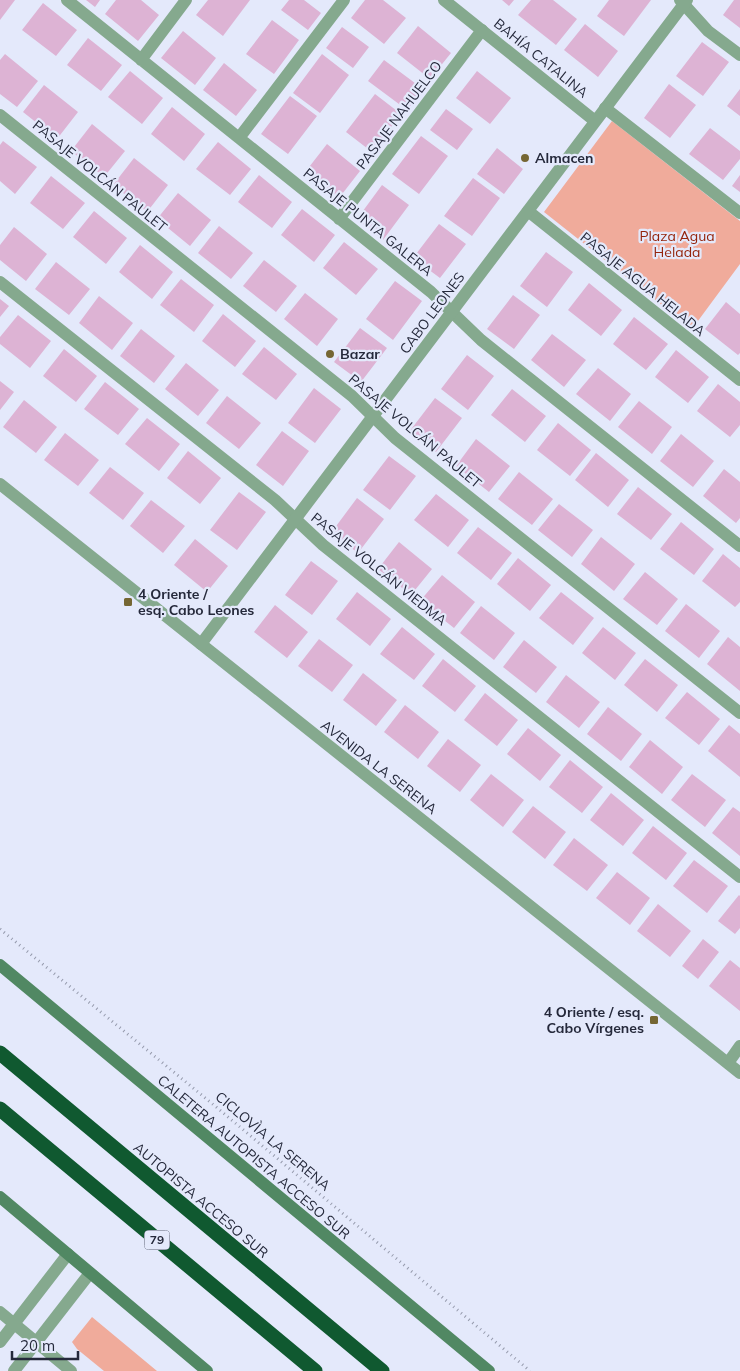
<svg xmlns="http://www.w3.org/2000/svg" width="740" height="1371" font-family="Mulish,sans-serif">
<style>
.green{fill:#f0ab9b}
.building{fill:#ddb3d4}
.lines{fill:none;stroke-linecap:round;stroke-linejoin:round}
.path{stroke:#969bad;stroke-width:3;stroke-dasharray:1 4;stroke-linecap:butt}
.minor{stroke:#85a98e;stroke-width:12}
.tertiary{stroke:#85a98e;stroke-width:12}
.secondary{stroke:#518863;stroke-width:12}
.motorway{stroke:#105930;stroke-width:15}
.poi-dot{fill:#756633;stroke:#e4e9fb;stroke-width:2}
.labels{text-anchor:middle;stroke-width:4.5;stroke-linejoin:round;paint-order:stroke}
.shield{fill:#e4e9fb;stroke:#5e6375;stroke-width:1}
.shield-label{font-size:12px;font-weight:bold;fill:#25293b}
.street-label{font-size:14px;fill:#25293b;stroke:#e4e9fb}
.poi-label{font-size:14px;font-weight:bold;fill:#25293b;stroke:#e4e9fb;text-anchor:start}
.park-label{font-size:14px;fill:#94240c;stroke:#e4e9fb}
</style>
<rect width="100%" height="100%" fill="#e4e9fb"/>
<path class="green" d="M612,121L740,221V264L692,329L544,212Z
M92,1317L157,1371H104L77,1349L72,1342Z"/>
<path class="building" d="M0,0H15L0,20Z
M86,0H100L95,7Z
M116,0H141L159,15L138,41L105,14Z
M208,0H250L223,36L196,15Z
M289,0H304L321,13L308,30L281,10Z
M365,0H383L406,18L384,44L351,18Z
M502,0H514L509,6Z
M531,0H553L577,19L556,45L518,15Z
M609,0H651L624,36L597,16Z
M734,0H740V28L723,15Z
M43,3L77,30L56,56L22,30Z
M272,20L299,40L274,74L246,54Z
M585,24L618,51L598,77L564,50Z
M418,26L451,53L430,79L397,53Z
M342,27L369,47L353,68L326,48Z
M183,31L216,58L195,85L161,58Z
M88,38L122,65L101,91L67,65Z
M702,42L729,62L703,96L676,76Z
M5,54L38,81L17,107L0,94V60Z
M322,54L349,75L320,113L293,93Z
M384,60L423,89L407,110L368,81Z
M224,63L257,90L236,116L203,90Z
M130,71L163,98L142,124L108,97Z
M477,71L511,98L490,124L456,98Z
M669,84L696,105L670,138L644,118Z
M44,85L78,112L57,139L23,112Z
M740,89V116L727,106Z
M375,94L401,114L372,152L346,132Z
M290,96L317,116L288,154L261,134Z
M172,107L205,134L184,161L151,134Z
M446,109L473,129L457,150L430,130Z
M92,124L125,151L104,177L71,151Z
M710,128L740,151V159L723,180L689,154Z
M421,136L448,156L419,194L392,174Z
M3,141L37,167L15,194L0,181V145Z
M218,142L251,169L230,195L196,169Z
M327,144L360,171L339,198L306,171Z
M497,148L523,169L504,194L477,174Z
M134,158L168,185L147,212L113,185Z
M259,175L292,202L272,228L238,202Z
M740,175V192L732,186Z
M51,176L85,203L63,229L30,203Z
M473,178L500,198L472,236L444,216Z
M382,185L409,205L383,240L357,219Z
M178,193L211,220L190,246L157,219Z
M302,209L335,235L314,262L281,235Z
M94,211L127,238L106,264L73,237Z
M439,224L466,244L440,278L413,258Z
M219,226L253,253L231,279L198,253Z
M14,227L47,254L26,281L0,260V245Z
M344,242L378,269L356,295L323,268Z
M140,245L173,272L152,299L119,272Z
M546,252L573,272L547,307L520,286Z
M264,260L297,286L276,312L243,286Z
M56,262L90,289L69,315L35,289Z
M181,279L214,305L194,332L160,305Z
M395,281L422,301L393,340L366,319Z
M589,283L622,310L601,336L568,310Z
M305,293L338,319L317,346L284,319Z
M513,295L540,315L514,349L487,329Z
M99,296L133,323L112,350L79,323Z
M0,299L9,306L0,317Z
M726,302L740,314V353L738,355L705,329Z
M223,314L256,341L235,367L202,341Z
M18,315L51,341L30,368L0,344V337Z
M634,317L668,344L646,370L613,344Z
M360,328L387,348L361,382L334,362Z
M141,329L175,356L154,383L120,356Z
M552,334L586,360L564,387L531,360Z
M264,347L297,374L276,400L242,374Z
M64,349L97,376L76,402L43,376Z
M676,350L709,377L688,403L655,377Z
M467,355L494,376L468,410L441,389Z
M186,363L219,390L198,416L165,389Z
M598,368L631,394L610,421L576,394Z
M0,381L14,392L0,410Z
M105,382L139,409L118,435L84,409Z
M718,384L740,402V425L730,437L697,411Z
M314,388L341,409L315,443L288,423Z
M512,389L546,416L525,442L491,415Z
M227,396L261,423L239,449L206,423Z
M435,398L462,418L436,452L409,432Z
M24,400L57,427L36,453L3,427Z
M639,401L672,427L652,454L618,427Z
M147,418L180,444L159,471L125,444Z
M558,423L591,450L570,476L537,450Z
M282,431L309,451L283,486L256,465Z
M65,433L99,460L78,486L44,460Z
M681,434L714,461L693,487L660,461Z
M476,439L510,466L489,492L456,466Z
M188,451L221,478L200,504L167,478Z
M596,453L629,480L608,507L575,480Z
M389,456L416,476L390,510L363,490Z
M110,467L144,493L123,520L89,493Z
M724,469L740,482V518L736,523L703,496Z
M519,472L553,499L532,525L498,499Z
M638,487L672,514L651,540L617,514Z
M239,492L266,512L237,550L210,530Z
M436,494L469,520L448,547L414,520Z
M357,498L384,519L358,553L331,533Z
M151,500L185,526L163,553L130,526Z
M559,504L593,530L572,557L538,530Z
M681,522L714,549L694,575L660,549Z
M478,527L512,553L491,580L457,553Z
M601,537L635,564L614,591L581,564Z
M195,539L228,566L207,592L174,565Z
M399,542L432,569L411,595L378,569Z
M723,554L740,568V602L735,607L702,581Z
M518,558L551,585L530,611L497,584Z
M311,561L338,581L312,615L285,595Z
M645,572L678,599L657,625L623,599Z
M442,575L475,602L454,628L420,601Z
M357,592L391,619L370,646L336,619Z
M561,592L594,618L573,645L539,618Z
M686,604L720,631L699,658L665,631Z
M275,605L308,632L287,658L254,632Z
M481,606L515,633L494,660L460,633Z
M402,627L435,654L414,680L380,654Z
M603,627L636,653L615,680L582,653Z
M728,637L740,647V691L707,664Z
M319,639L353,665L332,692L298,666Z
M524,640L557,667L536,693L503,667Z
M443,659L476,686L455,712L422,686Z
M645,659L678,685L657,712L624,685Z
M363,673L397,700L376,726L343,700Z
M566,675L600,702L579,728L546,702Z
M687,692L720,719L699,745L665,718Z
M485,693L518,720L497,746L464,720Z
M405,705L439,732L418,759L384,732Z
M608,707L642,734L621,761L587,734Z
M729,725L740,734V777L708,751Z
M528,728L561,755L540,781L507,754Z
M448,739L481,765L460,792L427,766Z
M650,740L683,767L662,794L629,767Z
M570,760L603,787L582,813L549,787Z
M491,774L524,800L503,827L470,800Z
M692,774L726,800L705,827L671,800Z
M611,793L644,820L623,846L590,820Z
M533,806L566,832L545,859L512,832Z
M733,807L740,812V856L712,833Z
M653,826L687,853L666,880L632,853Z
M574,838L608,865L587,891L553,865Z
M694,860L728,886L707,913L673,886Z
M617,872L650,898L630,925L596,898Z
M739,895L740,896V928L735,934L718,921Z
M658,904L691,931L670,957L637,931Z
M703,939L719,952L698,979L682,966Z
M730,960L740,968V1011L709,986Z"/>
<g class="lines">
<path class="path" d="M0,929L215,1106L530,1371"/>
<path class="minor" d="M67,0L431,292L481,340L740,546
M680,0L708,31L740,55
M141,60L186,0
M605,108L740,213
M0,115L352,396L395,438L740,713
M239,138L344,0
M528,211L740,380
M339,219L482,30
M0,282L275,500L323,545L740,877
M201,644L740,1073
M728,1063L740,1046
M0,1312L71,1371
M0,1342L68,1254
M14,1371L90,1273"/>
<path class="tertiary" d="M444,0L595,121
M0,484L201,644L687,0"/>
<path class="secondary" d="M0,965L489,1371
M0,1197L207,1371"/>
<path class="motorway" d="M0,1053L382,1371
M0,1109L315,1371"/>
</g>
<g class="poi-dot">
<circle cx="525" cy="158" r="5"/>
<circle cx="330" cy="354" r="5"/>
<rect x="123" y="597" width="10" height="10" rx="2.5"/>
<rect x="649" y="1015" width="10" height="10" rx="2.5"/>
</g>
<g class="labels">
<rect class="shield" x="144.5" y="1230.5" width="25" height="19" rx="4"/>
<g class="shield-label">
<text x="157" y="1244">79</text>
</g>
<g class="street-label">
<text transform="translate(541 58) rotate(39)" y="5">BAHÍA CATALINA</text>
<text transform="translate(399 115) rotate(-53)" y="5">PASAJE NAHUELCO</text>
<text transform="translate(100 176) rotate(39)" y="5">PASAJE VOLCÁN PAULET</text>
<text transform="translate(368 222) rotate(39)" y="5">PASAJE PUNTA GALERA</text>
<text transform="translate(643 284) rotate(39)" y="5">PASAJE AGUA HELADA</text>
<text transform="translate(432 313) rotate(-53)" y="5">CABO LEONES</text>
<text transform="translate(415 431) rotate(40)" y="5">PASAJE VOLCÁN PAULET</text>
<text transform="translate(379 569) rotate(39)" y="5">PASAJE VOLCÁN VIEDMA</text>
<text transform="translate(379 767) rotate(38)" y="5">AVENIDA LA SERENA</text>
<text transform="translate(273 1141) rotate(40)" y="5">CICLOVÌA LA SERENA</text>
<text transform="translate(254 1157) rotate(40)" y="5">CALETERA AUTOPISTA ACCESO SUR</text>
<text transform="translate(201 1200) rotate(40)" y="5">AUTOPISTA ACCESO SUR</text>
</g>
<g class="poi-label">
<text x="535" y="163">Almacen</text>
<text x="340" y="359">Bazar</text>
<text x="138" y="599">4 Oriente /<tspan x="138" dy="16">esq. Cabo Leones</tspan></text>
<text x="644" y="1017" text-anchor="end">4 Oriente / esq.<tspan x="644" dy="16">Cabo Vírgenes</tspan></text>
</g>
<g class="park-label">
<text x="677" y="241">Plaza Agua<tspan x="677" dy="16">Helada</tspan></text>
</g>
</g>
<path d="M12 1351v8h66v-8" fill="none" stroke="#25293b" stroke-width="2.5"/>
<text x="20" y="1351" font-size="15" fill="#25293b" stroke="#e4e9fb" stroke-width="4" paint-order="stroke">20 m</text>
</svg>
